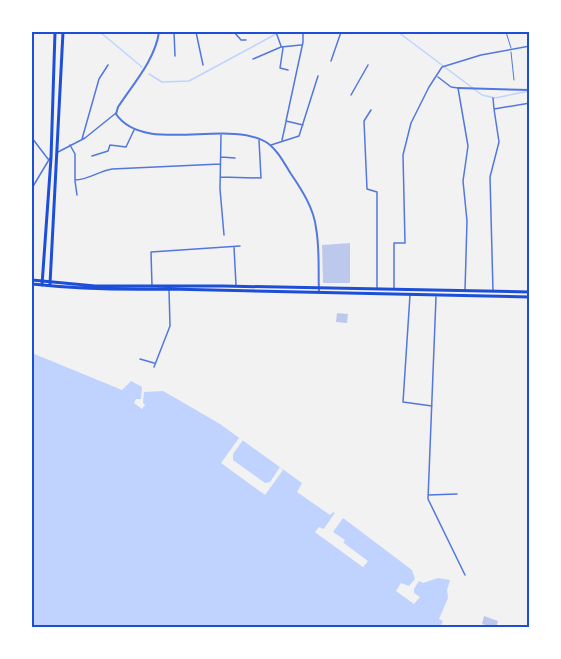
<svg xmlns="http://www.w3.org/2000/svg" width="561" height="659" font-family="Quicksand,sans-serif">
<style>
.water{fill:#bfd3fe}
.pier{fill:#f2f2f2}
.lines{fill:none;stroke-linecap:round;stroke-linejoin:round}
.stream{stroke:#bfd3fe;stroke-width:1.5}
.building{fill:#bdc9ec}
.service{stroke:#5277de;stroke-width:1}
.minor{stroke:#5277de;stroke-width:1.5}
.tertiary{stroke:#5277de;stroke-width:2}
.secondary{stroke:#1d4ed8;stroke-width:3}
.primary{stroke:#1d4ed8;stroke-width:3}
.neatline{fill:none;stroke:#1d4ed8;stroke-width:2}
</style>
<rect width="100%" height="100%" fill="#f2f2f2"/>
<path class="water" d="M32,353L122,390L131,381L142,387L141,399H136L134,403L142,409L145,405L143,403L144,392L163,391L177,399L220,424L302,483L297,492L330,515L333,512L335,513L324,529L315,532L363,567L367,561L343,543L345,540L333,532L343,518L412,570L415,579L409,586L401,583L396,591L414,604L420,597L414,593V589L419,581L423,583L438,578L450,580L447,590L448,598L439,619L443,621L440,627H32Z"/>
<path class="pier" d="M239,438L243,440L233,454V460L265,483L270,482L280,467L283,470L265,495L221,463Z
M335,513L338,515L326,531L319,532L363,563L364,562L341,545V541L368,561L363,567L315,532L319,527L324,529Z"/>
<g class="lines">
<path class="stream" d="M100,32L142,67
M278,32H279
M398,32L482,95L495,98L529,91
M149,74L162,82L189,81L276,34"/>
</g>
<path class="building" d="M350,243V283H323L322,245Z
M337,313L348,314L347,323L336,322Z
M484,616L498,621L496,628L482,624Z"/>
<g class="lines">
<path class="service" d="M506,32L511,48
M511,52L514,80"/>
<path class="minor" d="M174,32L175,56
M196,32L203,65
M234,32L241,40H246
M276,32L281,46
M159,33L176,32
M283,48L280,68L288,70
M253,59L281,47L301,45
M331,61L341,32
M438,77L451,87L458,88L468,146L463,181L467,221L465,290
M351,95L368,65
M493,98L494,109
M371,110L364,121L367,189L377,192V288
M303,125L286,121L303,42V32
M221,135L220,189L224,235
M32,138L48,159
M82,139L99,79L108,65
M282,140L286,122
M70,145L75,154V180C88,180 99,171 112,169L220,164
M271,145L299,136L318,76
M58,152L85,138L116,113
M92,156L108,151L110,145L126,147L134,130
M221,157L235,158
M220,177L261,178L259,140
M75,181L77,195
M32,188L50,158
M234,247L236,285
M152,286L151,252L240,246
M394,289V243H405L403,155L411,123L429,87L442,67L481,55L530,46
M493,291L490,177L499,142L494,109L530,103
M410,295L403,402L432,406
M436,297L428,499L465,575
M140,359L154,363
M154,367L170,326L169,290
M428,495L457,494"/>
<path class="tertiary" d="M159,32C155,60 133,84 118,107L116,114C144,155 226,119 266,142C277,149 284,163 291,174C302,190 314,209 316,228C320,249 318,271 319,292
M458,88L530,90"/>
<path class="secondary" d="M50,284L63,32
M42,285L51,158L55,32"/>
<path class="primary" d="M32,280L95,286H223L530,292
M32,284C78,289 122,290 169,289L530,297"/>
</g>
<rect width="561" height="659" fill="none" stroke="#ffffff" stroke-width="66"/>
<rect x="33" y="33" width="495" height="593" class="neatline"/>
</svg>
